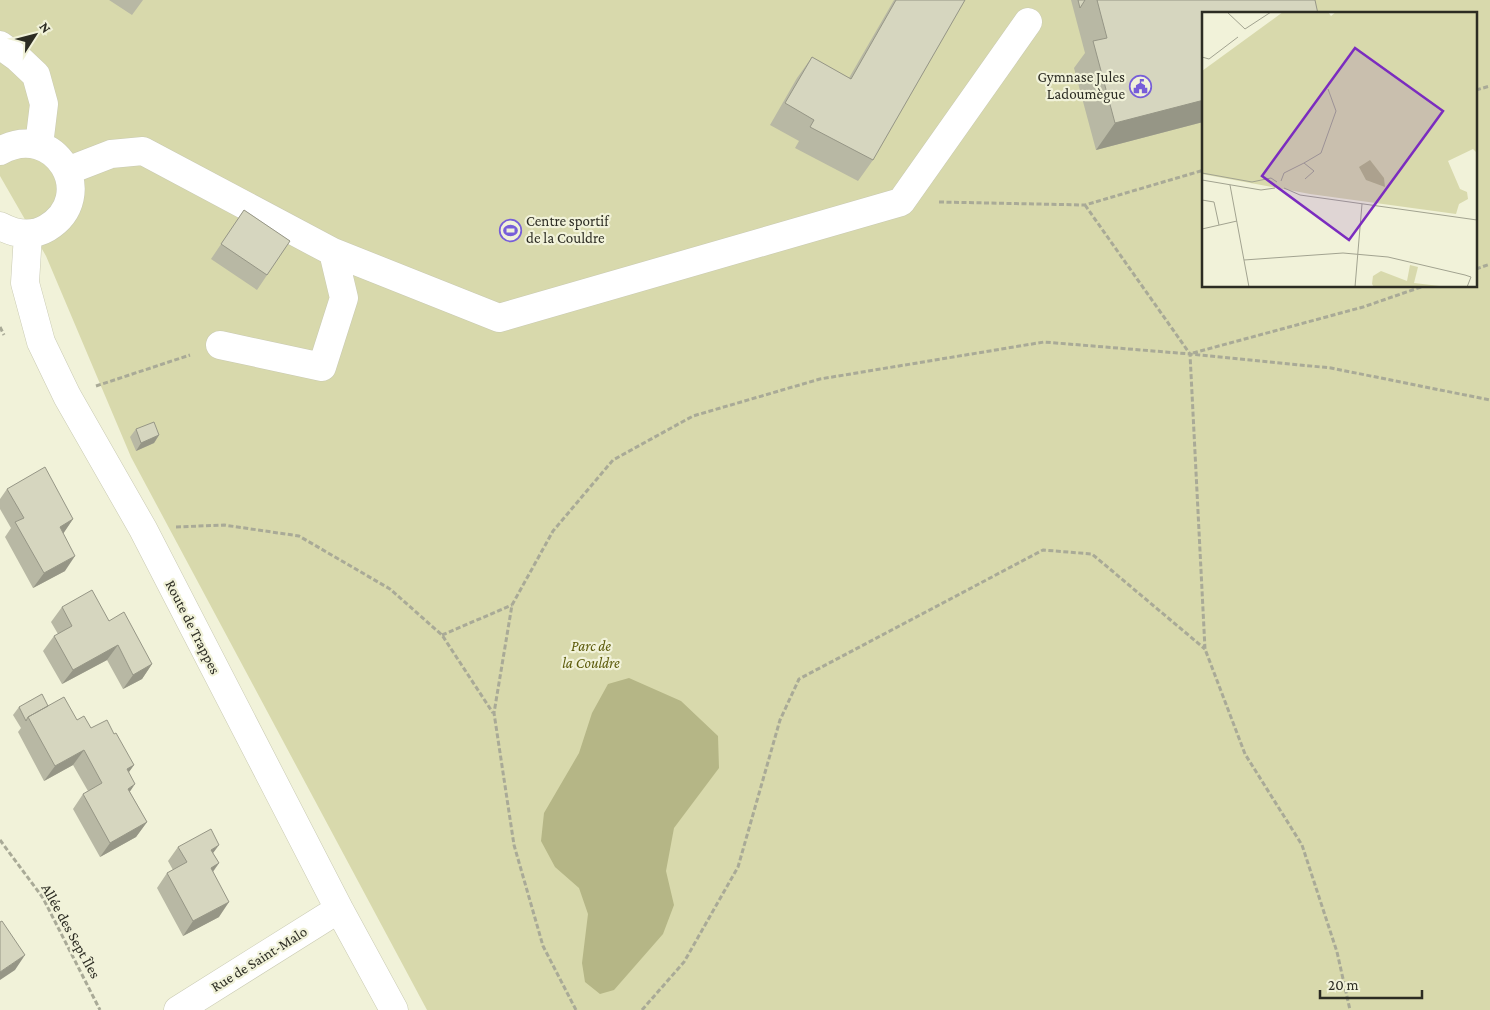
<svg xmlns="http://www.w3.org/2000/svg" width="1490" height="1010" font-family="'Crimson Pro',serif">
<style>
.green{fill:#d8d9ac;fill-rule:evenodd}
.water{fill:#b5b686}
.lines{fill:none;stroke-linecap:round;stroke-linejoin:round}
.minor-casing{stroke:#c9cab2;stroke-width:29}
.path{stroke:#a9aa97;stroke-width:3;stroke-dasharray:5 2.5;stroke-linecap:butt}
.minor{stroke:#fff;stroke-width:28}
.wall{fill:#b8b8a4}
.shaded-wall{fill:#969686}
.building{fill:#d6d6bf;stroke:#969686}
.labels{text-anchor:middle;stroke-width:4.5;stroke-linejoin:round;paint-order:stroke}
.poi-label{font-size:15px;fill:#2c2c23;stroke:#f1f2d9;text-anchor:end}
.street-label{font-size:15px;fill:#2c2c23;stroke:#f1f2d9}
.park-label{font-size:15px;font-style:italic;fill:#5c5b0b;stroke:#f1f2d9}
.inset-road{fill:none;stroke:#a2a390;stroke-width:1}
.view{fill:#7b2cbf;fill-opacity:0.15;stroke:#7b2cbf;stroke-width:2.5}
.inset-edge{fill:none;stroke:#2c2c23;stroke-width:2.5}
</style>
<rect width="100%" height="100%" fill="#f1f2d9"/>
<path class="green" d="M0,0H1490V1010H427L131,457L46,256L0,176ZM1204,14H1476V286H1204Z"/>
<path class="water" d="M629,678L681,701L718,736L719,768L674,828L666,871L674,905L663,934L614,990L600,994L585,982L582,963L588,914L579,888L555,867L541,841L544,813L579,753L592,713L608,684Z"/>
<g class="lines">
<defs>
<path id="minor" d="M0,45L18,58L36,75L44,104L39,145
M0,151C55,120 100,196 47,228C32,237 15,234 0,226
M67,171L111,154L143,151L333,252L344,298L322,367L220,345
M28,234L25,283L41,342L67,396L143,529L339,909L394,1010
M333,252L499,318L901,202L1028,22
M178,1010L339,909"/>
</defs>
<use href="#minor" class="minor-casing"/>
<path class="path" d="M1476,90L1490,86
M939,202L1085,205L1204,170
M1085,205L1190,354L1205,649L1245,754L1302,845L1337,952L1350,1010
M1476,269L1490,264
M0,327L4,335
M1193,353L1363,307L1424,286
M96,386L190,355
M176,527L224,525L299,536L390,589L442,635L493,713
M442,635L512,605
M0,840L43,898L100,1010
M576,1010L543,946L514,845L494,713L512,605L553,531L613,460L693,416L820,379L1044,342L1190,354L1331,368L1490,400
M642,1010L684,962L738,867L780,720L799,679L1043,550L1092,554L1205,649"/>
<use href="#minor" class="minor"/>
</g>
<path class="wall" d="M109,0H143L132,15Z
M894,0H965L873,160L858,181L795,148L799,141L770,125L797,78L812,57L849,78Z
M1071,0H1315L1204,14V121L1203,122L1096,150L1074,68L1085,53Z
M244,210L290,241L257,290L211,259Z
M136,429L159,435L154,443L136,451L130,437Z
M7,489L73,519L63,533L65,571L33,588L5,537L11,528L0,509V499Z
M62,607L109,621L152,664L142,679L123,689L107,660L62,684L43,651L54,636L58,634L51,622Z
M48,706L91,728L114,734L134,765L129,772L130,792L147,822L136,837L100,857L73,809L83,794L88,791L73,765L44,781L18,732L21,728L13,715L19,707Z
M178,847L213,853L219,863L213,872L219,917L183,936L157,888L167,873L173,870L168,861Z"/>
<path class="shaded-wall" d="M1204,98V121L1203,122L1096,150L1115,123Z
M159,435L154,443L136,451L141,443Z
M73,519L63,534L60,527Z
M75,556L65,571L33,588L44,573Z
M118,645L107,660L62,684L73,670Z
M152,664L142,679L123,689L133,675Z
M84,750L73,765L44,781L55,766Z
M134,765L123,780L127,769Z
M135,784L125,799L128,789Z
M147,822L136,837L100,857L110,843Z
M219,845L208,860L211,850Z
M219,863L208,878L211,868Z
M229,902L219,917L183,936L193,921Z
M25,955L15,970L0,980V972Z"/>
<path class="building" d="M896,0H965L873,160L810,127L814,120L785,103L812,57L851,79Z
M1078,0H1085L1080,8Z
M1097,0H1315L1318,14H1204V100L1115,123L1093,41L1107,38Z
M244,210L290,241L267,275L221,244Z
M154,422L159,435L141,443L136,429Z
M45,467L73,519L60,527L75,556L44,573L15,522L24,518L7,489Z
M92,590L109,621L124,612L152,664L133,675L118,645L73,670L54,636L72,626L62,607Z
M42,694L48,706L28,717L26,721L19,707Z
M64,697L77,720L84,716L91,728L107,720L114,734L116,733L134,765L127,769L135,784L128,789L147,822L110,843L83,794L102,783L84,750L55,766L28,717Z
M211,829L219,845L211,850L219,863L211,868L229,902L193,921L167,873L187,862L178,847Z
M2,921L25,955L0,972V922Z"/>
<defs>
<symbol id="civic-ring" viewBox="-11 -11 22 22"><circle r="9.5" fill="#f1f2d9" stroke="#775ed9" stroke-width="1.5"/><path d="M-.6-6.5H3V-4.5H.6V-3L4-1V1h2V6H-6V1h2V-1L-.6-3ZM-1.2 2.5V6h2.4V2.5Z" fill="#775ed9"/></symbol>
<symbol id="stadium-ring" viewBox="-11 -11 22 22"><circle r="9.5" fill="#f1f2d9" stroke="#775ed9" stroke-width="1.5"/><path d="M0-5a6.5 5 0 1 0 0 10a6.5 5 0 1 0 0-10ZM-3.5-1.8h7v3.6h-7Z" fill="#775ed9"/></symbol>
</defs>
<g fill-rule="evenodd">
<use href="#civic-ring" x="1128" y="74" width="25" height="25"/>
<use href="#stadium-ring" x="498" y="218" width="25" height="25"/>
</g>
<g class="labels">
<g class="poi-label">
<text x="1125" y="82">Gymnase Jules<tspan x="1125" dy="17">Ladoumègue</tspan></text>
<text x="526" y="226" text-anchor="start">Centre sportif<tspan x="526" dy="17">de la Couldre</tspan></text>
</g>
<g class="street-label">
<text transform="translate(193 627) rotate(63)" y="5">Route de Trappes</text>
<text transform="translate(71 931) rotate(61)" y="5">Allée des Sept Îles</text>
<text transform="translate(259 959) rotate(-32)" y="5">Rue de Saint-Malo</text>
</g>
<g class="park-label">
<text x="591" y="651">Parc de<tspan x="591" dy="17">la Couldre</tspan></text>
</g>
</g>
<g transform="translate(1202 12)">
<rect width="275" height="275" fill="#f1f2d9"/>
<path d="M81,0H126L129,4L134,0H275V141L271,137L246,149L258,177L265,180L266,187L257,192L254,202L108,182L0,162V59ZM208,253L216,255L212,271L246,275H172L170,272L171,264L179,259L205,269Z" fill="#d8d9ac"/>
<path d="M168,148L182,166L183,175L164,168L157,155Z" fill="#b5b686"/>
<path class="inset-road" d="M25,0L43,17L69,0M0,45L7,47L36,25M102,151L119,141L134,99L126,77M0,161L50,170L69,166L75,170M0,168L59,178L73,176M79,169L82,161L102,151L112,159L103,167M28,173L47,275M82,176L98,183L275,208M0,188L12,190L17,213M0,217L35,209M42,248L141,241L186,245L263,263L269,265L265,275M153,275L160,192"/>
<path class="view" d="M153,36L241,99L147,228L60,164Z"/>
<rect width="275" height="275" class="inset-edge"/>
</g>
<g transform="translate(35 35) rotate(54)" stroke="#f1f2d9" stroke-width="4" paint-order="stroke">
<path d="M0-4L9 19L0 12L-9 19Z" fill="#2c2c23"/>
<text y="-8" font-size="14" font-weight="bold" text-anchor="middle" fill="#2c2c23">N</text>
</g>
<path d="M1320 990v8h102v-8" fill="none" stroke="#2c2c23" stroke-width="2.5"/>
<text x="1328" y="990" font-size="15" fill="#2c2c23" stroke="#f1f2d9" stroke-width="4" paint-order="stroke">20 m</text>
</svg>
